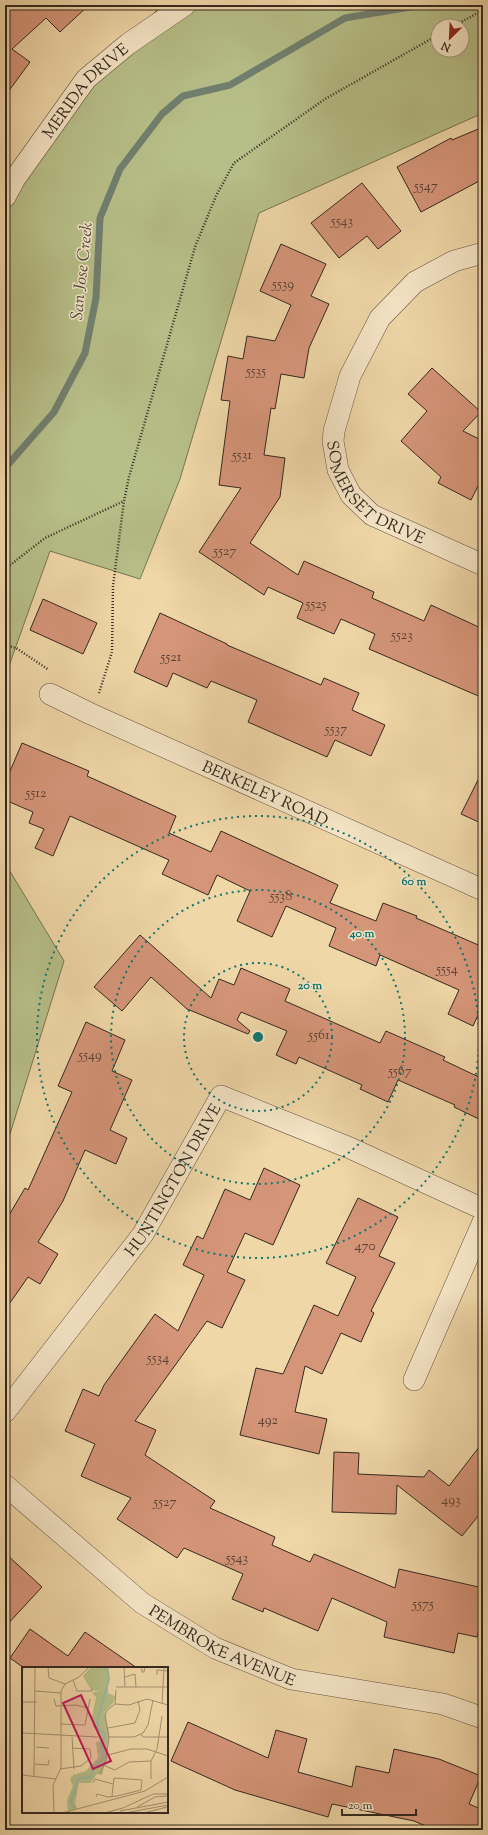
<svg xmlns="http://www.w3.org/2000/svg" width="488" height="1835" font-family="'Sorts Mill Goudy',serif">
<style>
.green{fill:#b7bf89;stroke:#767454;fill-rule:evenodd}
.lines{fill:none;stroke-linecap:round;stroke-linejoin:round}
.stream{stroke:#718070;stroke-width:7}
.building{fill:#d59579;stroke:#342820}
.minor-casing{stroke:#635442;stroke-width:22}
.path{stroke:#342820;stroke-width:2.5;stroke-dasharray:1 2;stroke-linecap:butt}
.minor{stroke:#f5e5c6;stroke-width:21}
.ring{fill:none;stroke:#0f766e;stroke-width:2;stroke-dasharray:2 4}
.labels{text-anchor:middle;stroke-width:3;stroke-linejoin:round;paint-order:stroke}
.number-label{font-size:14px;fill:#5c4336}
.street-label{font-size:16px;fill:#342820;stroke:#f5e5c6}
.water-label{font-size:17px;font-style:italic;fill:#4e4c42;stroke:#f5e5c6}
.inset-river{fill:none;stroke:#9abaa6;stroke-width:2}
.inset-road{fill:none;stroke:#a59172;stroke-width:1}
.view{fill:#c2185b;fill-opacity:0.15;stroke:#c2185b;stroke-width:2}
.inset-edge{fill:none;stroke:#342820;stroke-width:2}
.centre{fill:#0f766e;stroke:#f5e5c6;stroke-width:2}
.ring-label{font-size:12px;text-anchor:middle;font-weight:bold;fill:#0f766e;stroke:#f5e5c6;stroke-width:3;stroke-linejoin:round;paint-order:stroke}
</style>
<rect width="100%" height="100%" fill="#f0d7a8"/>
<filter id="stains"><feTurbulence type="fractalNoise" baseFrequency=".005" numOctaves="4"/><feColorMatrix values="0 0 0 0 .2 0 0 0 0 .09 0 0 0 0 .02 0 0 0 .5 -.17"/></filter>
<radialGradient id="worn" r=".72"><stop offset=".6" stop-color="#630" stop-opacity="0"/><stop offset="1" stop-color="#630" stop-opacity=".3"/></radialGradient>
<path class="green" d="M161,5H483V113L259,213L180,479L140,579L50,551L5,677V197L14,180ZM438,26H462V50H438Z
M5,863L64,961L5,1150Z"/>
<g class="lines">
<path class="stream" d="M5,468L54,412L85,353L96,298L100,218L120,169L162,114L183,96L230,85L345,18L422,5"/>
</g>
<path class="building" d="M5,5H89L60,32L46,18L12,49L30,62L5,96Z
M483,127V179L421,212L397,167L451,138L452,140Z
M362,183L401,231L378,249L367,236L339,258L311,223Z
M281,244L326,264L311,296L329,304L309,348L304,378L281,374L275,409L271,408L264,455L285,458L280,497L250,543L298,575L304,561L374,592L372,598L424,621L431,605L483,629V698L369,649L375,634L341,619L334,634L297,618L303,603L268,587L264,595L199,552L241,488L219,485L230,401L221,400L228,356L243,359L247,336L275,341L291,305L260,291Z
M432,368L481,412L463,431L483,441V476L471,500L438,483L441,477L401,441L427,411L408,394Z
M43,599L97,623L83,654L30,630Z
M160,613L227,644V645L321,685L324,678L359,693L352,710L385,725L371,756L335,740L327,757L248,722L257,700L211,681L207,688L173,673L167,687L134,672Z
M22,743L89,771L87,776L176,816L169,833L211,852L221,831L338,885L330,903L376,921L383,903L417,916L416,918L483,947V1004L473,1026L448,1014L459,990L380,955L376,966L329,946L336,928L286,906L272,937L237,921L250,891L217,875L208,895L162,874L169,860L70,816L53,856L35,848L44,829L29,823L33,812L5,800V783Z
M483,770V824L461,814Z
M140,935L211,998L219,979L234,985L241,968L290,989L285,1001L380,1043L386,1031L445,1057L443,1060L483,1079V1121L454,1107L455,1105L398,1080L388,1102L360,1089L362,1085L299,1057L296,1064L276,1055L287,1031L241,1012L237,1020L250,1031L248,1034L187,1009L151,977L122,1011L94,987Z
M86,1022L125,1040L112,1071L132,1080L110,1130L127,1138L116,1164L85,1150L63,1201L38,1242L58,1254L40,1284L28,1277L5,1310V1222L25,1188L28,1190L72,1092L58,1086Z
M264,1168L300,1185L273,1245L245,1233L227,1272L245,1280L222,1328L207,1321L135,1421L156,1430L145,1455L215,1501L210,1508L275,1537L272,1545L310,1562L314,1554L395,1588L399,1569L483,1588V1612L477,1637L458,1633L454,1653L384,1637L387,1622L332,1598L318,1631L264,1608L263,1612L232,1599L243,1574L184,1548L177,1558L117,1519L131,1498L81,1476L95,1444L65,1431L83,1389L99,1396L104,1385L155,1314L178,1331L204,1275L183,1265L197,1236L203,1239L225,1189L250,1200Z
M358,1198L398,1217L379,1256L395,1263L371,1311L374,1313L361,1342L341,1333L322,1374L305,1366L295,1412L327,1419L319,1454L240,1435L256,1368L283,1374L314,1305L338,1316L356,1277L326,1263Z
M483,1442V1510L462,1536L397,1485L396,1514L332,1512L334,1452L359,1453L358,1474L424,1477L429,1470L449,1486Z
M5,1553L42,1587L5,1627Z
M30,1629L68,1656L85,1632L137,1668H24L10,1658Z
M188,1722L268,1758L276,1730L307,1739L298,1772L352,1787L356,1766L389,1773L394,1749L439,1759L481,1776L469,1804L483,1810V1830H435L414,1821L332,1804L328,1817L235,1790L171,1761Z"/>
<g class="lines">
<defs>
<g id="minor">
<path id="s1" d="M5,197L14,180L86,79L128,44L185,5"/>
<path id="s2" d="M483,253L454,261L415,282L380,318L350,376L334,431L333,441L338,470L351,495L372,515L483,565"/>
<path id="s3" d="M50,694L91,714L483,890"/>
<path d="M414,1380L483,1222"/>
<path id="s4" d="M5,1412L143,1234L221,1096L350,1148L483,1209"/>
<path id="s5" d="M5,1485L142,1603L215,1648L291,1679L443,1704L483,1718"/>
</g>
</defs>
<use href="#minor" class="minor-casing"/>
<path class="path" d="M454,26L483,10
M5,569L45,538L124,501L129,477L195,247L216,196L234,163L325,99L438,35
M5,645L16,648L49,670
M99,693L112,652L113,586L124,501"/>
<use href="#minor" class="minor"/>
</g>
<g class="ring">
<circle cx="258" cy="1037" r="74"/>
<circle cx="258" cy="1037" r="147"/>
<circle cx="258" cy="1037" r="221"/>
</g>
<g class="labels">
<g class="number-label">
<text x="426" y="190">5547</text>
<text x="342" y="225">5543</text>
<text x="283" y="288">5539</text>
<text x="256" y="375">5535</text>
<text x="242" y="459">5531</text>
<text x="225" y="555">5527</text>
<text x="316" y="608">5525</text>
<text x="402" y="639">5523</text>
<text x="171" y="661">5521</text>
<text x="336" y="733">5537</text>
<text x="36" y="797">5512</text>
<text x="281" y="900">5538</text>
<text x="447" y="973">5554</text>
<text x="319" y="1039">5561</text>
<text x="90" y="1059">5549</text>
<text x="400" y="1075">5567</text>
<text x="365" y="1250">470</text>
<text x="158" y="1362">5534</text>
<text x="268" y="1424">492</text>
<text x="451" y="1504">493</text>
<text x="165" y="1506">5527</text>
<text x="237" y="1562">5543</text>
<text x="423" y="1608">5575</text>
</g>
<g class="street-label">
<text dy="6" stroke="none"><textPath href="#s1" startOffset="134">MERIDA DRIVE</textPath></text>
<text dy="6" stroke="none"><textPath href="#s2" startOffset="329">SOMERSET DRIVE</textPath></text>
<text dy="6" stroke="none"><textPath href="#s3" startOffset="237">BERKELEY ROAD</textPath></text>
<text dy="6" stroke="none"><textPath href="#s4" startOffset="287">HUNTINGTON DRIVE</textPath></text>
<text dy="6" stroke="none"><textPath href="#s5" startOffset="272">PEMBROKE AVENUE</textPath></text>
</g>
<g class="water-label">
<text transform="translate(81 271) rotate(-84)" y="6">San Jose Creek</text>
</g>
</g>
<g transform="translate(22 1667)">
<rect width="146" height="146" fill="#f0d7a8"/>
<path d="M69,0H86V26L93,29L92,35L83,44L87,67L85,88L80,108L75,107L69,116H57L53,136L55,142L46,144L45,133L51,119L48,112L51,108L64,104L76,91L74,75H78L77,65L71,60L70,49L74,30L70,26L77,24L69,23L61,9Z" fill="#b7bf89"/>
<path class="inset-river" d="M53,142L49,135L56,112L69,110L71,103L82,90L80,80L83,67L77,62L75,54L87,12L85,0"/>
<path class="inset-road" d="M26,0L27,11L43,17M102,0L103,20M120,0V5H122L123,0M135,8V3L146,4M103,10L113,7L114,20M51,13L55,24H70V22M0,14L1,0M94,20H146M13,24L39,26M32,32L34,39L54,38L66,41M0,35H15M93,37L107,38L125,32L146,38M140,37L142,0M39,57L63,58L68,32M86,61L113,56L118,43L116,34M0,66L76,70M119,68L122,70H146M50,70L52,102M87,70H112L121,66L126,58L131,33M14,80L27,81M86,88L109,82H125L146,89M13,97L26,98L27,93M81,98L93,103L107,95L129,94M38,102L59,99L69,91L68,82L50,81M78,107L84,93L87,70L83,49L85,43L93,37L94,23M0,108L34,112M12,109L13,0M129,112V94L135,82L140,49M71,116L73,112L91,117M74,130L75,127L86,130L95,129L119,123L120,113L92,111L90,129M115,140L133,130L145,129M98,144L146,135M32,146L31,118L39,101V24L43,17L57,10L67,0M40,146L123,124L146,110M82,146L101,141L131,127H146M103,146L146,138M122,146L145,140"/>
<path class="view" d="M59,28L89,94L71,102L41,36Z"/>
<rect width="146" height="146" class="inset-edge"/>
</g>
<circle cx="258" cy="1037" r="6" class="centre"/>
<g class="ring-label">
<text x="414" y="885">60 m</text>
<text x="362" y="937">40 m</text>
<text x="310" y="989">20 m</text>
</g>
<rect width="488" height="1835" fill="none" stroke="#f0d7a8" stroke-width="20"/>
<rect x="6" y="6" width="476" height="1823" fill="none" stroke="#342820" stroke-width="2"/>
<rect x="10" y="10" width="468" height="1815" fill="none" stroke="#342820"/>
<g transform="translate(450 38) rotate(204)"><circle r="19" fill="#f5e5c6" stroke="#a89984"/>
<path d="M0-3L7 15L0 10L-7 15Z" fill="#8f2418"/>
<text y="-6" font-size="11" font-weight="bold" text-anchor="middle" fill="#342820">N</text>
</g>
<path d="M342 1809v6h74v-6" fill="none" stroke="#342820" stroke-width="2"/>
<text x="348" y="1809" font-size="12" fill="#342820" stroke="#f5e5c6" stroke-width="3" paint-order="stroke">20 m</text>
<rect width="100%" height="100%" filter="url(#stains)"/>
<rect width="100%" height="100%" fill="url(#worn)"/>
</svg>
